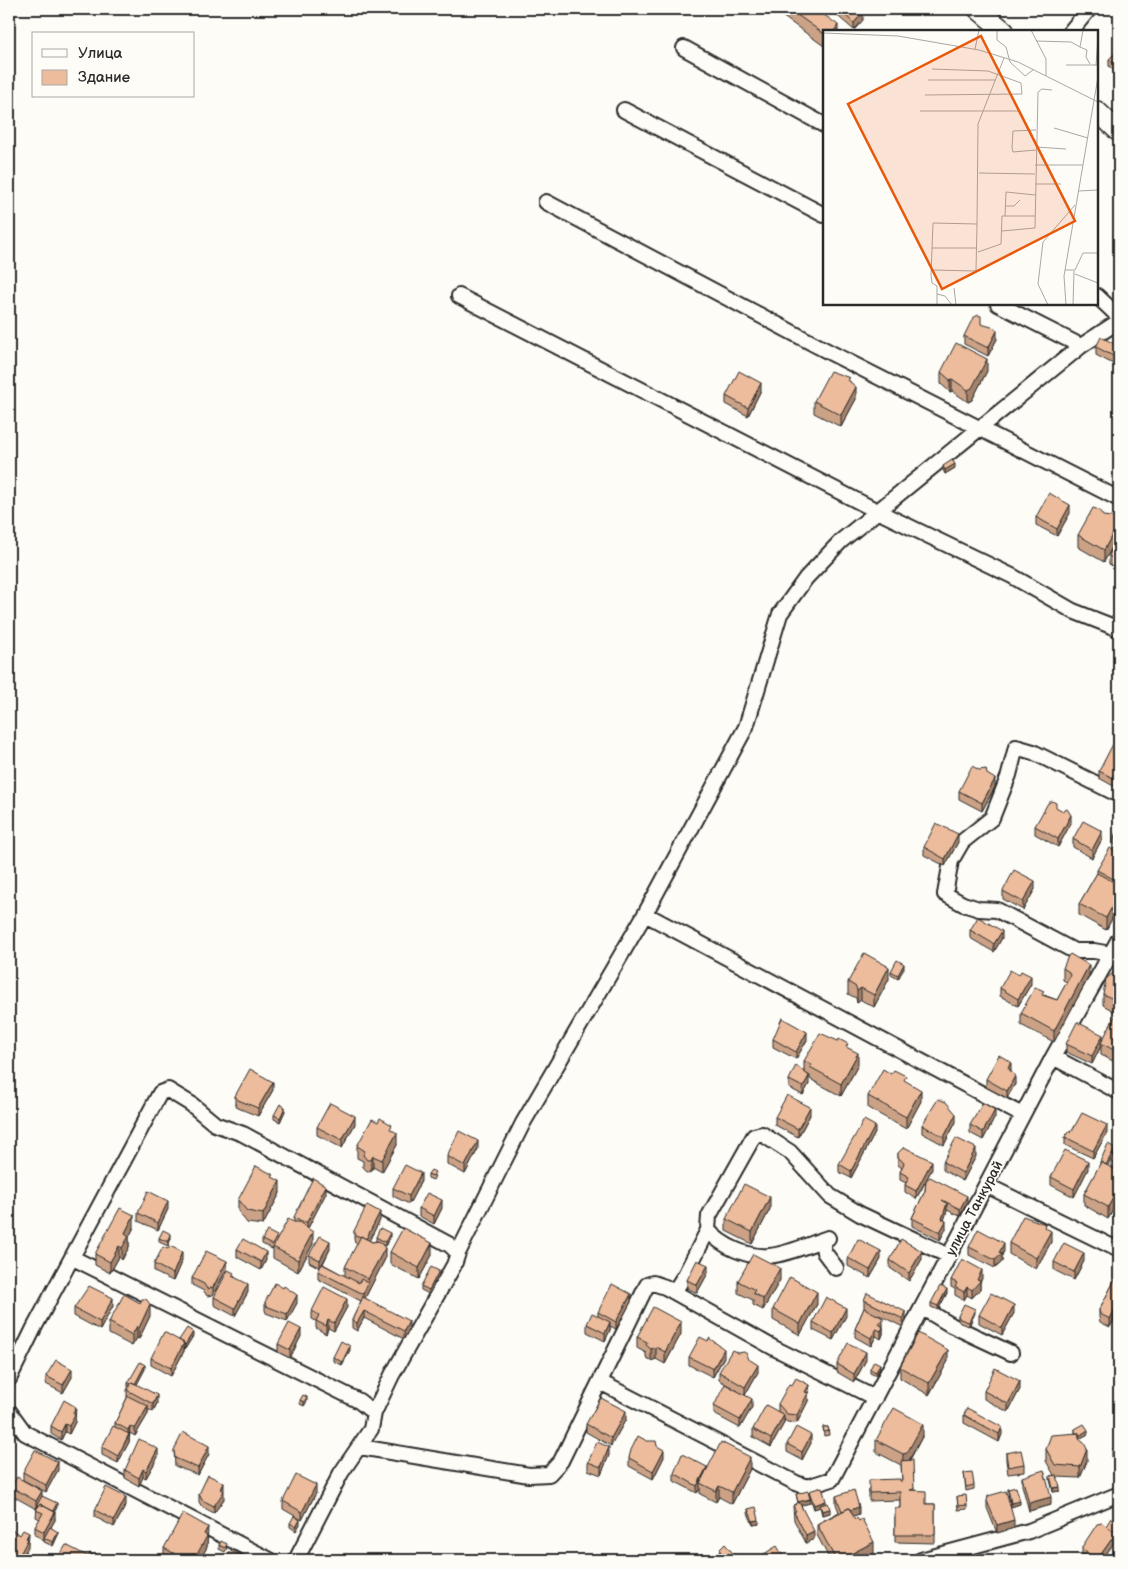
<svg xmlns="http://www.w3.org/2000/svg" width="1128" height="1569" font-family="'Balsamiq Sans',sans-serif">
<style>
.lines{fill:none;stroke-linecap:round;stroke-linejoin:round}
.street-casing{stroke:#2b2b2b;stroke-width:18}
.secondary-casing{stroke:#2b2b2b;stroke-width:22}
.street{stroke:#fdfcf7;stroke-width:14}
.secondary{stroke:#fdfcf7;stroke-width:19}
.wall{fill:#cba286;stroke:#2b2b2b}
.shaded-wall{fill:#a5846d;stroke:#2b2b2b}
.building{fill:#ecbc9c;stroke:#2b2b2b}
.labels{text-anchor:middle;stroke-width:4;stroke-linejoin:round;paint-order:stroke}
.street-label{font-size:14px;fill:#2b2b2b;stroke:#fdfcf7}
.inset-road{fill:none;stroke:#a9a8a5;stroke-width:1}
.view{fill:#e8590c;fill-opacity:0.15;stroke:#e8590c;stroke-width:2.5}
.inset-edge{fill:none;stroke:#2b2b2b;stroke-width:2.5}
</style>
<rect width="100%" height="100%" fill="#fdfcf7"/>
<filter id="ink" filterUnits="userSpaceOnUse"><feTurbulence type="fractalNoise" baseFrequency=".02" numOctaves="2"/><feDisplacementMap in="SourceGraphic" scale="10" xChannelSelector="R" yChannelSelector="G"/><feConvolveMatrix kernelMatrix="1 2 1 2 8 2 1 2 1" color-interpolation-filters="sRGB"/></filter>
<g filter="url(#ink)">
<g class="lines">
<defs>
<path id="street" d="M1071,31L1089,9
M684,48L824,125
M624,110L824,215
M546,202L831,353L1119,499
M459,296L879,512L1012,576L1073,611L1119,629
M1097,296L1119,317
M998,304L1081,346
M645,914L1022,1115
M1111,954L1094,951H1074L997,910L979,909L963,904L945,894L951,861L962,842L992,818L1009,775L1016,747L1033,752L1119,795
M1053,1057L1119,1092
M986,1185L1119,1250
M708,1230C721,1246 748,1258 769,1256C789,1254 810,1244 828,1238
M822,1240L824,1252L836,1268
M458,1253L523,1123L645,914L746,727L780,614L806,578L841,541L1081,346L1119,321
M73,1258L359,1401L374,1413
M674,1292L685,1275L708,1230L709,1216L754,1136L762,1134L790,1152L830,1196L860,1214L949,1256
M925,1302L926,1310L951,1325L1011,1353
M9,1379L34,1328L160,1093L168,1090L191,1104L215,1124L243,1134L450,1245L458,1253L454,1265L392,1375L374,1413L371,1429L341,1473L296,1560
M600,1382L796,1483L807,1487L832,1479L1053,1057L1119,939
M9,1411L25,1433L270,1560
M360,1447L529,1475L549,1474L561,1461L647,1285L653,1283L665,1287L774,1348L875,1398
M921,1560L1029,1531L1119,1494"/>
<path id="secondary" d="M978,9L1004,31
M1097,111L1119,132"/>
</defs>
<use href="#street" class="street-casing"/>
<use href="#secondary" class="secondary-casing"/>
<use href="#street" class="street"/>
<use href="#secondary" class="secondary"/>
</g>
<path class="wall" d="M782,9H816L838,31H824V46L782,16Z
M833,9H859L863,20L854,30L833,12Z
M1119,50V76L1109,66V59Z
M981,324L997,339L988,356L964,344V336Z
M1119,346V367L1096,355V347Z
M987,371L972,400L968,402L952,391L950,392L941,384V372Z
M850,381L856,399L841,427L814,413V401Z
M761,390L748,416L726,404V396Z
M1119,458V470L1117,469V461Z
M943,466L955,468L945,474L943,470Z
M1070,513L1057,536L1036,525V517Z
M1078,535L1118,536L1116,539L1119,537V569L1109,564V556L1112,546L1104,562L1078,547Z
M1119,747V789L1099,778V771Z
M987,774L995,787L982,811L959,799V791Z
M1071,823L1058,847L1035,834V826Z
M1119,827V848L1114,845V837Z
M1073,839H1102L1092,858L1073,847Z
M958,842L945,866L924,855V847Z
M1119,854V906L1106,930L1079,915V904L1097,873V870Z
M1035,889L1023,910L1003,899V891Z
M970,930L1002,938L994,952L970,938Z
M1119,963V1064L1101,1055V1046L1092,1064L1066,1052V1044L1103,1040L1117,1013L1103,1005V994L1113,973Z
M904,968L898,979L891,975V971Z
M1063,968L1089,976L1054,1042L1021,1025V1013L1044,995L1057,1000L1067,982L1063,980Z
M889,979L874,1007L861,1000L857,1003L856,998L848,994V982Z
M1031,984L1018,1006L1000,996V988Z
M773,1039L807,1040L796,1059L773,1047Z
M848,1048L858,1065L841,1096L810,1079V1076L804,1072V1061Z
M1011,1069V1071L1015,1084L1007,1098L986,1087V1079Z
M789,1080L809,1084L803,1095L789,1088Z
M273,1090L258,1116L238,1108L235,1104V1096Z
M868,1096L921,1101L906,1129L868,1108Z
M285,1111L280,1122L274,1119V1115Z
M810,1115L798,1137L775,1125V1117Z
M995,1117L983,1140L970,1133V1125Z
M956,1122L944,1145L922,1133V1125Z
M355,1124L342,1148L317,1135V1127Z
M392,1131L397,1145L382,1172L373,1167L371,1171H367L363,1167V1161L357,1158V1146Z
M875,1133L851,1178L839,1172V1164Z
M1107,1133L1093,1158L1065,1145V1137Z
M1119,1148V1199L1108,1219L1084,1205V1194L1100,1165V1162L1115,1152L1107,1166L1111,1168V1162Z
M478,1149L465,1174L447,1164V1156Z
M898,1153L932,1169L926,1180L967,1203L960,1216L947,1210L944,1220L946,1229L940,1240L912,1226V1218L925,1191L926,1181L916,1199L905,1192V1185L906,1183L900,1180V1172L902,1168L898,1165Z
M976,1156L963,1181L943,1170V1162Z
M1088,1169L1074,1197L1051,1185V1177Z
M428,1174L435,1176L433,1180L428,1178Z
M274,1178L280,1193L263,1225L247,1223L238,1211V1200Z
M421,1181L409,1204L393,1196V1188Z
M326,1193L308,1228L313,1244L298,1272L273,1258V1248L272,1249L262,1244V1240L277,1239L294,1222V1217Z
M419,1208H442L434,1224L419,1216Z
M168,1209L158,1230L138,1221V1213Z
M770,1209L752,1244L726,1231V1219Z
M380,1220L369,1240L372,1242L376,1241V1237H390L385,1246L380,1243L385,1259L365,1298L409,1329L404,1339L364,1318L357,1331L352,1328V1320L361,1301L318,1279V1271L320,1268L309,1262V1255L330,1249L323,1264L345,1276V1267L358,1244L355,1243L354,1239V1231Z
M134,1227L129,1237V1247L122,1260L119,1257L110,1273L95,1265V1254Z
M1045,1227L1051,1242L1036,1269L1009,1254V1243Z
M159,1238H171L168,1246L159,1242Z
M969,1247L1004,1251L1002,1255V1262L995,1268L969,1255Z
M168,1249L182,1260L173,1281L154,1272V1264Z
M237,1249L266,1260L261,1270L237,1257Z
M390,1252L432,1255L419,1279L390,1264Z
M848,1258L881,1259L870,1278L848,1266Z
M922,1259L909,1281L890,1268V1260Z
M1084,1261L1074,1280L1054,1270V1262Z
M227,1269L213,1295L207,1296L204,1291L192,1285V1278Z
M1119,1272V1330L1115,1328V1318L1110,1327L1100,1322L1099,1317V1310Z
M708,1273L697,1293L687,1288V1280Z
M439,1275L429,1294L421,1290V1286Z
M234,1276L248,1292L235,1316L214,1305V1297Z
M982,1278L980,1283V1289L972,1298L967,1295L964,1300L955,1295V1289L951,1287V1280Z
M780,1280L763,1310L753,1305V1300L738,1293V1281Z
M947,1293L938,1310L931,1307V1303Z
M864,1300L906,1320L903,1327L877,1314L883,1325V1334L881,1339L876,1336L871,1346L855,1337V1329L864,1308Z
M265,1302L297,1303L287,1321L266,1313L265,1310Z
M631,1302L616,1329L610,1326V1330L605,1341L587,1332V1324L598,1316V1312Z
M817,1304L800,1335L773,1320V1309Z
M113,1306L100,1330L74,1316V1308Z
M347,1307L334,1331L328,1328L326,1334L316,1328V1321L312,1319V1311Z
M975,1313L969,1326L960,1323L958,1320V1316Z
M1014,1313L1002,1335L979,1323V1315Z
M150,1316L139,1339L137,1338L132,1346L109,1334V1322Z
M846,1316L833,1340L813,1330V1322Z
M681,1334L665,1364L656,1359L651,1361L646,1357V1353L637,1348V1337Z
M193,1336L185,1349L184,1348V1351L171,1376L151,1365V1358L179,1340Z
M301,1336L290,1358L278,1352V1344Z
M350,1350L342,1365L333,1361V1357Z
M689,1357H724L713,1377L689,1365Z
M747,1358L758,1372L745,1395L752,1407L740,1428L714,1414V1406L738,1391L719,1380V1372Z
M866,1360L854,1382L837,1372V1364Z
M948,1361L929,1395L900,1378V1367Z
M880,1368L876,1376L870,1373V1369Z
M145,1369L137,1384L157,1403L153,1412L148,1409V1414L135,1436L130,1433L129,1442L118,1463L102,1455V1447L115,1426V1423L127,1398V1390L129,1387H128V1383Z
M46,1376L72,1377L63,1393L46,1384Z
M1020,1389L1008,1412L984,1399V1391Z
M809,1393L808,1395V1401L797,1423L787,1422L784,1419V1423L771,1447L753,1437V1429L778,1412V1404Z
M300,1400L307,1401L304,1406L300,1404Z
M76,1415L75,1416V1422L69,1434L65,1432L61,1440L51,1434V1426Z
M964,1415L1002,1434L999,1442L964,1423Z
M626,1419L611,1446L586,1432V1424Z
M823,1427H828L829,1435L824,1436Z
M1075,1429L1088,1434L1079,1439L1087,1461L1080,1478L1057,1477L1060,1491L1053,1492L1050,1480V1476L1054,1475L1046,1461V1449L1075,1434Z
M923,1435L910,1460L914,1490L926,1504H935V1543L895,1542V1508H900V1500L869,1501V1488L902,1481L901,1465L876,1452V1440Z
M811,1443L802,1460L787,1452V1444Z
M1119,1445V1469L1112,1458V1450Z
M657,1446L664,1457L653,1479L629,1466V1458Z
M174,1450L209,1454L198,1475L175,1466Z
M1006,1453L1024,1464V1472L1008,1474L1006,1460Z
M609,1455L601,1475L588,1470V1462Z
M158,1457L146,1478L143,1477L139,1486L125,1478V1470Z
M707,1467L750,1469L732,1504L719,1497L716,1502L700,1494V1489L697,1493L674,1481V1473Z
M58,1470L46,1492L23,1480V1472Z
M964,1473L974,1485V1489L966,1491Z
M1022,1477L1051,1505L1029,1511L1022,1485Z
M11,1487L42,1496L57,1507L54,1512L55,1520L51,1527L58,1535L53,1546L44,1542V1539V1540L35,1535V1527L40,1519L36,1517L37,1507L36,1509L11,1495Z
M1008,1489L1020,1504L1011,1507L1008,1493Z
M809,1491L826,1503L830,1513L822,1515L820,1507L814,1509L809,1495Z
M316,1493L302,1520L283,1509V1501Z
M199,1494L224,1499L214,1513L202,1507L199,1502Z
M796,1494L810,1503L801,1505L814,1539L806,1543L794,1520L793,1506L798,1503Z
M836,1496L859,1514L853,1516L874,1554L862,1560H830L817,1535V1524L839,1512L836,1504Z
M957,1496L967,1505V1509L958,1510Z
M987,1501L1014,1528L997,1533L987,1508Z
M126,1505L114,1527L95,1517V1510Z
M748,1509L759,1524L753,1525L748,1513Z
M290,1523L300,1524L296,1531L290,1527Z
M1106,1526L1119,1527L1115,1533L1116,1540L1102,1560H1087L1082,1554V1547Z
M208,1538L207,1540V1547L200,1560H166L164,1559V1548Z
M219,1545L227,1548L225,1552L219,1549Z
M764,1554L784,1560H766L764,1557Z"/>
<path class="shaded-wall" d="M863,12V20L854,30V23Z
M838,25V31H834Z
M997,331V339L988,356V348Z
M987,359V371L972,400L968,402V390Z
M952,379V391L950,392V380Z
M761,383V390L748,416V408Z
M856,387V399L841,427V415Z
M955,464V468L945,474V470Z
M1070,505V513L1057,536V529Z
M1118,524V536L1104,562V550Z
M995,779V787L982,811V803Z
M1071,815V823L1058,847V839Z
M1102,831V839L1092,858V850Z
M958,834V842L945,866V859Z
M1119,876V884L1117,889V881Z
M1035,881V889L1023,910V902Z
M1119,894V906L1106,930V918Z
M1002,931V938L994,952V944Z
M904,964V968L898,979V975Z
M1089,965V976L1054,1042V1031Z
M889,967V979L874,1007V995Z
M1031,976V984L1018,1006V999Z
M861,988V1000L857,1003V991Z
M807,1032V1040L796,1059V1052Z
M1103,1035V1043H1101V1046L1092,1064V1056Z
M858,1053V1065L841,1096V1084Z
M1011,1062V1069L1008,1075V1068Z
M809,1076V1084L803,1095V1087Z
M1015,1076V1084L1007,1098V1091Z
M273,1082V1090L258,1116V1108Z
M921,1090V1101L906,1129V1117Z
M285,1107V1111L280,1122V1118Z
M810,1107V1115L798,1137V1129Z
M995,1110V1117L983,1140V1132Z
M956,1114V1122L944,1145V1137Z
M355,1116V1124L342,1148V1140Z
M1107,1125V1133L1093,1158V1151Z
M875,1126V1133L851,1178V1171Z
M397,1133V1145L382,1172V1160Z
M478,1141V1149L465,1174V1166Z
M976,1148V1156L963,1181V1173Z
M1115,1148V1152L1106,1169V1165Z
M373,1156V1167L371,1171V1160Z
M932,1161V1169L916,1199V1191Z
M1088,1161V1169L1074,1197V1189Z
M421,1173V1181L409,1204V1196Z
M280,1181V1193L263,1225V1214Z
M326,1186V1193L307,1230V1222Z
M1119,1187V1199L1108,1219V1207Z
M967,1196V1203L960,1216V1209Z
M770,1197V1209L752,1244V1232Z
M442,1200V1208L434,1224V1216Z
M168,1201V1209L158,1230V1223Z
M947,1203V1211L942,1227V1219Z
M380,1212V1220L366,1247V1239Z
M134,1215V1227L129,1237V1247L122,1260V1248L125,1233Z
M946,1221V1229L940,1240V1232Z
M1051,1231V1242L1036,1269V1258Z
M313,1232V1244L298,1272V1260Z
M390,1233V1237L385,1246V1242Z
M171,1234V1238L168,1246V1242Z
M330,1241V1249L320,1268V1260Z
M432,1243V1255L419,1279V1268Z
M1004,1243V1251L1002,1255V1262L995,1268V1260Z
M119,1246V1257L110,1273V1262Z
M385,1248V1259L363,1302V1294L368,1283V1279Z
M881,1251V1259L870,1278V1270Z
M922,1251V1259L909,1281V1273Z
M182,1252V1260L173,1281V1274Z
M266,1252V1260L261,1270V1262Z
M1084,1253V1261L1074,1280V1272Z
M227,1261V1269L213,1295V1287Z
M708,1265V1273L697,1293V1285Z
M780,1268V1280L763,1310V1299Z
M982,1270V1278L980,1283V1289L972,1298V1290Z
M439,1271V1275L429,1294V1290Z
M248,1284V1292L235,1316V1308Z
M967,1287V1295L964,1300V1292Z
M947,1289V1293L938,1310V1306Z
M817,1292V1304L800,1335V1324Z
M631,1294V1302L616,1329V1322Z
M297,1295V1303L287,1321V1314Z
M113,1298V1306L100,1330V1322Z
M347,1299V1307L334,1331V1323Z
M1119,1301V1309L1115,1316V1318L1110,1327V1319Z
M150,1304V1316L139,1339V1328Z
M1014,1305V1313L1002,1335V1328Z
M846,1308V1316L833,1340V1333Z
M975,1309V1313L969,1326V1322Z
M364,1311V1318L357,1331V1323Z
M906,1312V1320L903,1327V1319Z
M883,1318V1325L880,1331L879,1324Z
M328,1320V1328L326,1334V1326Z
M409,1321V1329L404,1339V1331Z
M610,1322V1330L605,1341V1333Z
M681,1322V1334L665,1364V1352Z
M137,1326V1338L132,1346V1335Z
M883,1327V1334L881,1339V1331Z
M301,1329V1336L290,1358V1350Z
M876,1329V1336L871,1346V1338Z
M193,1332V1336L185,1349V1345Z
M184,1343V1351L171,1376V1368Z
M350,1346V1350L342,1365V1362Z
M656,1347V1359L651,1361V1349Z
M724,1349V1357L713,1377V1369Z
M948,1350V1361L929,1395V1383Z
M866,1352V1360L854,1382V1374Z
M880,1364V1368L876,1376V1372Z
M145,1365V1369L134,1390V1386Z
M758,1365V1372L745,1395V1387Z
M72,1369V1377L63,1393V1385Z
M1020,1381V1389L1008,1412V1404Z
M809,1385L808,1401L797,1423V1415L805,1392Z
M157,1395V1403L153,1412V1404Z
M307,1397V1401L304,1406V1402Z
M752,1399V1407L740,1428V1420Z
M148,1406V1414L135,1436V1429Z
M76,1407L75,1422L69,1434V1426L73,1413Z
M626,1411V1419L611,1446V1438Z
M784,1415V1423L771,1447V1439Z
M65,1424V1432L61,1440V1432Z
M923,1424V1435L907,1464L903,1466V1454Z
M130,1426L129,1442L118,1463V1456L128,1437V1430Z
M1002,1427V1434L999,1442V1434Z
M1088,1430V1434L1079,1439V1436Z
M811,1435V1443L802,1460V1452Z
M11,1436V1444L9,1447V1440Z
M209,1446V1454L198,1475V1468Z
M609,1447V1455L601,1475V1467Z
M158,1449V1457L146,1478V1471Z
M1087,1449V1461L1080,1478V1467Z
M664,1450V1457L653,1479V1471Z
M750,1457V1469L732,1504V1492Z
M58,1462V1470L46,1492V1485Z
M707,1467L700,1483V1489L697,1493V1486Z
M143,1469V1477L139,1486V1478Z
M224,1483V1499L214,1513V1506Z
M316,1485V1493L302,1520V1512Z
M719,1486V1497L716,1502V1491Z
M1060,1487V1491L1053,1492V1488Z
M42,1491V1499L37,1505L36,1509V1501Z
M126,1497V1505L114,1527V1520Z
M1051,1497V1505L1029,1511V1503Z
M810,1499V1503L798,1506V1502Z
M826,1501V1505H820V1507L814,1509V1505Z
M1020,1501V1504L1011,1507V1503Z
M57,1503V1507L52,1517V1513Z
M859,1507V1514L842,1520V1513Z
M830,1509V1513L822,1515V1511Z
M55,1512V1520L44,1540V1532Z
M300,1520V1524L296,1531V1527Z
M759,1520V1524L753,1525V1521Z
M1014,1520V1528L997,1533V1525Z
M1119,1523V1527L1113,1536V1532Z
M208,1527L207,1547L200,1560H194L204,1534Z
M814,1531V1539L806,1543V1535Z
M58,1532V1535L53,1546V1542Z
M29,1533L28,1547L21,1560H17Z
M1116,1533V1540L1102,1560H1099V1557Z
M874,1542V1554L862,1560H839Z"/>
<path class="building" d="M789,9H816L838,25L834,31H824V34Z
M838,9H859L863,12L854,23Z
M1119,50V68L1109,59Z
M978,315L981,316V324L995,328L997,331L988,348L964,336L973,318Z
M1101,337L1119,346V359L1096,347Z
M956,343L987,359L972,388L968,390L952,379L950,380L941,372Z
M739,371L761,383L748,408L726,396Z
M830,371L850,378L848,380L856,387L841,415L814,401Z
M952,460L955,464L945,470L943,466Z
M1049,493L1070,505L1057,529L1036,517Z
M1093,508L1099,510L1103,516L1112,517L1118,524L1104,550L1078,535Z
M1119,537V562L1109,556L1115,540Z
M1113,744L1119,747V781L1099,771Z
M972,766L979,770L986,769L987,774L995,779L982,803L959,791Z
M1052,801L1056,803V807L1063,811L1067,809L1071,815L1058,839L1035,826L1048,803Z
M1083,821L1102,831L1092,850L1073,839Z
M936,823L958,834L945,859L924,847Z
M1119,827V840L1114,837Z
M1110,848L1119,854V876L1117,881L1097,870Z
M1014,870L1035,881L1023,902L1003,891Z
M1097,873L1119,885V894L1106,918L1079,904Z
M978,917L1002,931L994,944L970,930Z
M864,953L889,967L874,995L861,988L857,991L856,987L848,982Z
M1070,954L1089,965L1054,1031L1021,1013L1035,987L1044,991L1042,995L1057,1000L1070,976L1069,972L1063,968L1068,956Z
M897,960L904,964L898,975L891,971Z
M1118,963H1119V1002L1103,994L1106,979L1113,973Z
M1010,970L1019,975L1021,971L1031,976L1018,999L1000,988Z
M1118,1010L1119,1011V1053L1101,1043Z
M782,1018L807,1032L796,1052L773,1039Z
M1077,1022L1103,1035L1092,1056L1066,1044Z
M820,1033L838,1041L839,1039L848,1044L846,1047L858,1053L841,1084L810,1067L812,1065L804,1061Z
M999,1055L1011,1062L1008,1068L1015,1076L1007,1091L986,1079Z
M796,1065L809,1076L803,1087L789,1080Z
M250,1069L273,1082L258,1108L238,1100L235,1096Z
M883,1069L891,1074L894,1070L906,1076L904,1080L921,1090L906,1117L868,1096Z
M787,1095L810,1107L798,1129L775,1117Z
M938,1099L946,1102L956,1114L944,1137L922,1125Z
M330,1103L355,1116L342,1140L317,1127Z
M983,1103L995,1110L983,1132L970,1125Z
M280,1104L285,1107L280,1118L274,1115Z
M1082,1113L1107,1125L1093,1151L1065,1137L1068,1132L1072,1131Z
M380,1118L392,1125L390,1129L397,1133L382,1160L373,1156L371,1160H367L363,1155L365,1151L357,1146L372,1119L378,1122Z
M864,1120L875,1126L851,1171L839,1164Z
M459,1131L478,1141L465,1166L447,1156Z
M956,1138L976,1148L963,1173L943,1162Z
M1108,1144L1115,1148L1106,1165L1100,1162Z
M904,1147L932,1161L916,1191L905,1185L909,1177L900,1172L904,1163L898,1157V1153Z
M1118,1147L1119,1148V1166L1111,1162Z
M1065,1150L1088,1161L1074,1189L1051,1177Z
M1101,1162L1119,1172V1187L1108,1207L1084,1194Z
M405,1165L421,1173L409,1196L393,1188Z
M256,1166L274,1175L272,1177L280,1181L263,1214L247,1211L238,1200Z
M431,1170L435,1172L433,1176L428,1174Z
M930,1177L967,1196L960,1209L942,1200L947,1203L942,1219L946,1221L940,1232L912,1218L925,1191L926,1180Z
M313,1178L326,1186L307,1222H301L294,1217Z
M744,1184L770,1197L752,1232L726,1219Z
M148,1191L168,1201L158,1223L138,1213Z
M427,1193L442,1200L434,1216L419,1208Z
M367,1205L380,1212L366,1239L361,1236V1237L355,1235L354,1231Z
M120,1208L134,1215L125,1233L129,1236L122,1248L119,1246L110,1262L95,1254Z
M1023,1216L1045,1224L1044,1227L1051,1231L1036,1258L1009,1243Z
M288,1219L294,1222H299L313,1232L298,1260L273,1247Z
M380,1228L390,1233L385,1242L376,1237Z
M403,1228L432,1243L419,1268L390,1252Z
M978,1229L1004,1243L999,1253L1002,1254L995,1260L969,1247Z
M163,1230L171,1234L168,1242L159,1238Z
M267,1231L277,1236L272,1245L262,1240Z
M320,1236L330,1241L320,1260L309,1255Z
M361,1236L372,1242L379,1241L385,1248L368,1279L345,1267Z
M243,1239L266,1252L261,1262L237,1249Z
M858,1239L881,1251L870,1270L848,1258Z
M901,1239L922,1251L909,1273L890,1260Z
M1064,1243L1084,1253L1074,1272L1054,1262Z
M170,1246L182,1252L173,1274L154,1264L163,1247L168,1249Z
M206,1251L227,1261L213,1287L207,1289L204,1284L192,1278Z
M753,1254L780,1268L763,1299L753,1293L755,1290L738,1281Z
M962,1259L982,1270L977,1280L980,1281L972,1290L967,1287L964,1292L955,1287L957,1283L951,1280Z
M697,1260L708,1265L697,1285L687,1280Z
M322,1264L359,1283L361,1279L368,1283L363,1294L318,1271Z
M431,1267L439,1271L429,1290L421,1286Z
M228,1270L234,1273L232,1276L248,1284L235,1308L214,1297Z
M1119,1272V1301L1110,1319L1100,1314L1099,1310Z
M790,1277L817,1292L800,1324L773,1309Z
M275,1283L283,1288L284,1286L297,1295L287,1314L266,1306L265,1302Z
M612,1284L631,1294L616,1322L598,1312Z
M89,1286L113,1298L100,1322L74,1308Z
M940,1286L947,1289L938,1306L931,1303Z
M324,1287L347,1299L334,1323L328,1320L326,1326L316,1321L319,1315L312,1311Z
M867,1293L906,1312L903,1319L864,1300Z
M991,1293L1014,1305L1002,1328L979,1315Z
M124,1294L140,1303L142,1299H146L150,1304L139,1328L137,1326L132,1335L109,1322Z
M363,1297L409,1321L404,1331L364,1311L357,1323L352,1320Z
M826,1297L846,1308L833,1333L813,1322Z
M964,1304L975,1309L969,1322L960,1319L958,1316Z
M653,1307L681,1322L665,1352L656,1347L651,1349L646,1345L647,1342L637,1337Z
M1119,1307V1318L1115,1316Z
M864,1308L883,1318L879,1324L883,1327L881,1331L876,1329L871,1338L855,1329Z
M592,1313L610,1322L605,1333L587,1324Z
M289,1323L301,1329L290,1350L278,1344Z
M187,1328L193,1332L185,1345L184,1344V1343L179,1340Z
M164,1332L184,1343L171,1368L151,1358Z
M918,1333L948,1350L929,1383L900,1367Z
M700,1337L708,1341L709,1338L724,1349L713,1369L689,1357Z
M341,1341L350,1346L342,1362L333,1357Z
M848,1343L866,1352L854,1374L837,1364Z
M732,1350L738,1353L744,1352L747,1354V1358L758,1365L745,1387L719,1372Z
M56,1360L72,1369L63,1385L46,1376Z
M874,1361L880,1364L876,1372L870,1369Z
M140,1362L145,1365L135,1384L132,1382L130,1384L128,1383Z
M995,1368L1020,1381L1008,1404L984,1391Z
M796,1378L809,1385L805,1392L808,1393L797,1415L787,1414L778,1404L789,1384L792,1385Z
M132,1382L157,1395L153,1404L127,1390Z
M725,1384L752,1399L740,1420L714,1406Z
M303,1395L307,1397L304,1402L300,1400Z
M128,1396L148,1406L135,1429L130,1426L128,1430L115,1423Z
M601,1398L626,1411L611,1438L586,1424Z
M64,1400L76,1407L73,1413L75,1414L69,1426L65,1424L61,1432L51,1426Z
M766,1405L784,1415L771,1439L753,1429Z
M894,1408L923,1424L907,1453L903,1454L876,1440Z
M967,1408L1002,1427L999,1434L964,1415Z
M1084,1424L1088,1430L1079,1436V1433H1076L1075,1432V1429Z
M113,1426L129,1434L118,1456L102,1447Z
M796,1427L811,1435L802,1452L787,1444Z
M823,1427H828L829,1431L824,1432Z
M183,1432L209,1446L198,1468L175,1458L174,1450Z
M1079,1433V1439L1084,1443L1087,1449L1080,1467L1055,1465L1046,1449L1051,1435Z
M638,1436L647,1441H656L657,1446L664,1450L653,1471L629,1458L631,1450Z
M139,1439L158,1449L146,1471L143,1469L139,1478L125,1470Z
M597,1442L609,1447L601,1467L588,1462Z
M721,1442L750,1457L732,1492L719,1486L716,1491L700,1483Z
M1119,1445V1461L1112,1450Z
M35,1450L58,1462L46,1485L23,1472Z
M1021,1450L1024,1464L1008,1467L1006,1453Z
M682,1454L707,1467L697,1486L674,1473Z
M913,1460L914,1489L910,1490L926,1491V1504H935V1535H895V1508H900V1492L869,1493V1480L900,1479V1481H902L901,1461Z
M1044,1470L1051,1497L1029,1503L1022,1477Z
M972,1472L974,1485L966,1487L964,1473Z
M208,1475L224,1483L221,1489L224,1491L214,1506L202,1500L199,1494Z
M296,1475L316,1485L302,1512L283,1501Z
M1057,1475L1060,1487L1053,1488L1050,1476Z
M17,1477L42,1491L36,1501L11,1487Z
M106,1487L126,1497L114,1520L95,1510Z
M822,1487L826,1501L814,1505L809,1491Z
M1016,1487L1020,1501L1011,1503L1008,1489Z
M854,1490L859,1507L850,1510L849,1508L842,1511L836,1496Z
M808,1491L810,1499L798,1502L796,1494Z
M1006,1491L1014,1520L997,1525L987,1501L988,1496Z
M966,1495L967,1505L958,1506L957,1496Z
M42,1496L57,1503L53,1511L40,1504L38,1506L37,1505Z
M799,1502L814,1531L806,1535L794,1512L796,1511L793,1506Z
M828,1503L830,1509L822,1511L820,1505Z
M40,1504L55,1512L44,1532L35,1527L43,1513L36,1510Z
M756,1507L759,1520L753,1521L748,1509Z
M849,1508L855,1519L857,1518L859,1521L862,1519L874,1542L839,1560H836L817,1524Z
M183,1513L208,1527L204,1534L207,1536L194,1560H186L164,1548Z
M294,1516L300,1520L296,1527L290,1523Z
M1111,1518L1119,1523L1114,1531L1106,1526Z
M1102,1523L1116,1533L1099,1557L1090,1555L1082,1547L1097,1524Z
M50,1527L58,1532L53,1542L44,1538Z
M9,1528L20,1535L23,1530L29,1533L26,1538L28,1539L17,1560H13L9,1558Z
M221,1541L227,1544L225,1548L219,1545Z
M725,1544L737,1558L734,1560H711L721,1551L720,1549Z
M66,1545L95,1560H57Z
M777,1546L784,1558L780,1560H769L764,1554Z
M230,1551L249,1559L248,1560H224Z
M90,1553L95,1556L93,1559L88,1557Z"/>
</g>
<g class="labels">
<g class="street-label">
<text transform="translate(974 1208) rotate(-62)" y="5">улица Танкурай</text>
</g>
</g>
<g transform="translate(823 30)">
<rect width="275" height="275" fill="#fdfcf7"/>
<path class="inset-road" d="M174,0V10L183,17L187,32L202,46L210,40M208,0L223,29V46M260,0L257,17L264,20L263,27L267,34M0,3L75,6L156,20L195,32L275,72M213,11L248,12L257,17M152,19L156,0M243,35H275M273,35L275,8M105,50H173M102,65L199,64L198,53L165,41L109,39M97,81H197M231,98L265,108M213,117L243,119M213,120L190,122L189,118L190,101L213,100M212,135H260M156,143L212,144M212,154H238M255,161L275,160M182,176H191L197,170M182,186L183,162L212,165M154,194L155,94L181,28M179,201L212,198L215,62L219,59L229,60M109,218H154M155,222L178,214L179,186H212M109,240L153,241L154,194L110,193L108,245L109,253L114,256V275M242,240H252L260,223H275M252,244L275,253M131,258L133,275M114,264L122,266L129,275M225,275L215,254L220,212L252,175M243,275L241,246L275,47M250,275L251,241"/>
<path class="view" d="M158,6L252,191L119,259L25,74Z"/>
<rect width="275" height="275" class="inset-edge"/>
</g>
<rect width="1128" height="1569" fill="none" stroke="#fdfcf7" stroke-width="30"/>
<rect x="15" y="15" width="1098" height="1539" fill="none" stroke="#2b2b2b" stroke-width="2" filter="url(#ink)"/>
<rect x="32" y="32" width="162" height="65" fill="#fdfcf7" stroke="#a9a8a5"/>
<rect x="42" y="49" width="25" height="8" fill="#fdfcf7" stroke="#a9a8a5"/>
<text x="78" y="58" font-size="15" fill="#2b2b2b">Улица</text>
<rect x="42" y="70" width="25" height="15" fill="#ecbc9c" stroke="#a9a8a5"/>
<text x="78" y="82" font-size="15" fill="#2b2b2b">Здание</text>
</svg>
